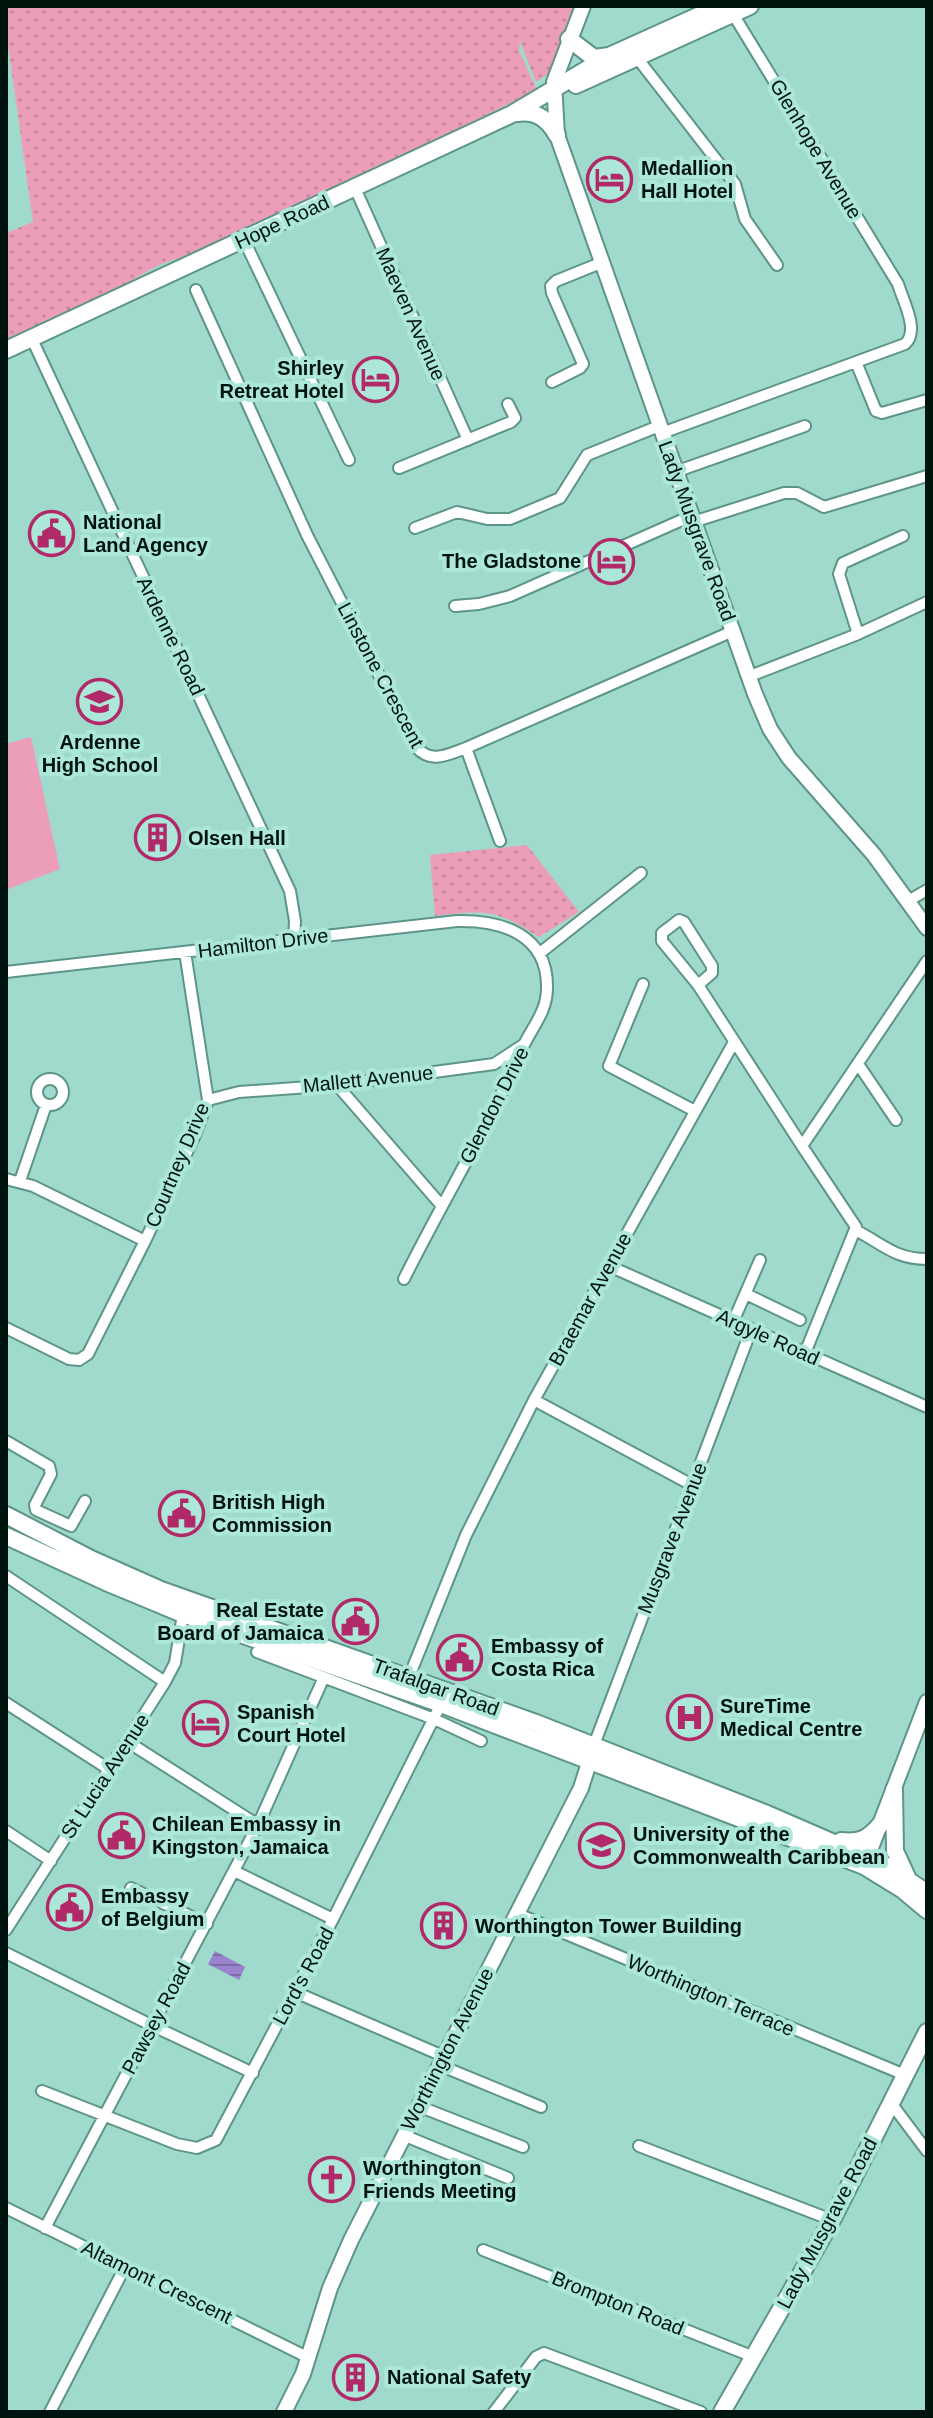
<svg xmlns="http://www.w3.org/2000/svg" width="933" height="2418" font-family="Arial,sans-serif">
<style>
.park{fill:url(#park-dots)}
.garden{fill:#ec9eb9}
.water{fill:url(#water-rules)}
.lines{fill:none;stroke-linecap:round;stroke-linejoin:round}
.minor-casing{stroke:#5d9588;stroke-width:14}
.secondary-casing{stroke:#5d9588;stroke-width:18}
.primary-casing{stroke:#5d9588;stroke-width:20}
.minor{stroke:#fff;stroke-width:10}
.secondary{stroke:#fff;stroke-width:14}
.primary{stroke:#fff;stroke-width:16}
.labels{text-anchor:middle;stroke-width:8;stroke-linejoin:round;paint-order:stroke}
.street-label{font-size:20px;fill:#00140f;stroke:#ade7d9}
.poi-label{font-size:20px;font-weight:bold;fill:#00140f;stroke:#ade7d9;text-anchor:start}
</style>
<defs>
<pattern id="park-dots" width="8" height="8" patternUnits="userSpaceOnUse" patternTransform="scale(2)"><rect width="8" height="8" fill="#ec9eb9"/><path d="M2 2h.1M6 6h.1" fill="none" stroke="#c9879e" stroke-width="1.8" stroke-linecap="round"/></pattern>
<pattern id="water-rules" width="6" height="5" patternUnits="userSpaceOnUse" patternTransform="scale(2)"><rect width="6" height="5" fill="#9a84ce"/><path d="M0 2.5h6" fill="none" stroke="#7b6ba6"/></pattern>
</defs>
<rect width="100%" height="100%" fill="#a0dacc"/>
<path class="park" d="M6,6H574L552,71L536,82L520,41L519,51L537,90L200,256C163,256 144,275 114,291C79,310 42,327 6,345V233L33,222L6,31Z
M527,845L579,912L539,937C496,909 485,910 435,916L430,855Z"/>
<path class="garden" d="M31,737L60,869L6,890V744Z"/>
<path class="water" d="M215,1951L245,1967L239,1980L208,1964Z"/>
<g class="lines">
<defs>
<path id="minor" d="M638,59L735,184L745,219L777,265
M355,188L468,440
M244,240L349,460
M196,290L307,535L416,747C431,764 447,755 466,748L733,631
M31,337L290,891L295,921L294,939
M856,362L876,411L882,413L927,400
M552,382L580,368L583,364L552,293L551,286L556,281L603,262
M662,433L905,344C920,331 903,301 898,284L733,14
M399,468L511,422L515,418L508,404
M675,472L805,426
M693,522L784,493H797L824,507L927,476
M415,528L457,512L487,519H510L560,498L587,455L659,426
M455,606L479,604L510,596L691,516
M858,634L839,574L843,563L903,536
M750,676L858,634L927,602
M466,748L500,841
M908,901L927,890
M540,953L641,873
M6,972L457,921C501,920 548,934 547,988C547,1013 531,1028 522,1049C488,1128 442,1202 404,1279
M643,984L609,1066L695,1111
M698,985L712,973V966L684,922L679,920L662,933V941L698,985L802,1146
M858,1064L896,1120
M37 1092a13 13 0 1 1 26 0a13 13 0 1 1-26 0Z
M337,1085L441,1205
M208,1100L239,1092L337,1085L494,1064L523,1045
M6,1179L33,1186L145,1241
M20,1181L46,1105
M855,1230C882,1243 894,1259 927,1259
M609,1266L927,1407
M746,1294L800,1320
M733,1322L760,1260
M6,1328L69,1359L79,1360L88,1354L145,1241L195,1135L208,1100L185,952
M805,1353L856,1227L802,1146L927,961
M534,1400L692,1485
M6,1441L49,1466L51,1474L35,1505L36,1510L71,1526L85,1501
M6,1576L165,1682
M257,1652L434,1719L481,1741
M409,1677L466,1535L534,1400L734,1042
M6,1703L110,1770
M128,1742L258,1825
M594,1745L751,1330
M6,1831L51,1861
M234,1871L333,1919
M131,1888L207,1924
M518,1914L905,2075
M6,1930L165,1682L175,1663L183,1614
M6,1953L153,2026L253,2073
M295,1992L443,2056
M439,2065L541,2107
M42,2091L177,2144L197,2148L216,2140L333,1919L441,1704
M891,2103L927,2151
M418,2106L523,2147
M403,2135L508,2178
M639,2146L832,2220
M6,2208L307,2357
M45,2228L258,1825L324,1677
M483,2250L754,2357
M50,2412L125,2267
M494,2412L536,2357L544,2353L701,2412"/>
<path id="secondary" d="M583,6L554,82L557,135L755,694L770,729L789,758L874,855L927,928
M864,1866L927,1702
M284,2412L303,2374L330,2288L351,2240L581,1788L593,1750"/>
<path id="primary" d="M569,39L594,58L609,56
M576,85L750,6
M517,113C536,110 548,119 557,135
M6,350L512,114L609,56L720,6
M6,1515L91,1559L161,1590L536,1723L767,1814L887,1866L927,1893
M6,1536L106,1582L183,1614L441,1704L864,1866L903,1890L927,1910
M894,1790L895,1851L907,1877
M841,1841C860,1843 868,1839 880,1825
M722,2412L832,2220L927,2032"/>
</defs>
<use href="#minor" class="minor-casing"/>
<use href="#secondary" class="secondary-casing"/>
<use href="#primary" class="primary-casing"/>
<use href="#minor" class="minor"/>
<use href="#secondary" class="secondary"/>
<use href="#primary" class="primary"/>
</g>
<defs>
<symbol id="hotel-ring" viewBox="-11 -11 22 22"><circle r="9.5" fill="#ade7d9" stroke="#b22969" stroke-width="1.5"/><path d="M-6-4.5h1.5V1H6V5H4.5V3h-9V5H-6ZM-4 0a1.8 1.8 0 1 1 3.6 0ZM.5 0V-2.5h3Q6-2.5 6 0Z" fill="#b22969"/></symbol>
<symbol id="civic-ring" viewBox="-11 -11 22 22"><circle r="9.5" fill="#ade7d9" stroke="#b22969" stroke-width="1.5"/><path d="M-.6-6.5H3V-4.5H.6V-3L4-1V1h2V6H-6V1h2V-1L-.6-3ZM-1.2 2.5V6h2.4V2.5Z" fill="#b22969"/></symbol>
<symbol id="school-ring" viewBox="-11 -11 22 22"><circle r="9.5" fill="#ade7d9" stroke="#b22969" stroke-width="1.5"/><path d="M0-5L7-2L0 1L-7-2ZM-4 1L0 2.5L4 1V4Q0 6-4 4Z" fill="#b22969"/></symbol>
<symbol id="building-ring" viewBox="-11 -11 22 22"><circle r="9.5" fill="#ade7d9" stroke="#b22969" stroke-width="1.5"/><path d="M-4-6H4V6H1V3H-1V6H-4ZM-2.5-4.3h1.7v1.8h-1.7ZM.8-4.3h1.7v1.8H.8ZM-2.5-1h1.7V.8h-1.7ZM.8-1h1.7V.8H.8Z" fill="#b22969"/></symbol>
<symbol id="hospital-ring" viewBox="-11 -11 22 22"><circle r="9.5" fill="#ade7d9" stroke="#b22969" stroke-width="1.5"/><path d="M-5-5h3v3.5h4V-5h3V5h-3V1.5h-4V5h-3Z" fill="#b22969"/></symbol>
<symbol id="university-ring" viewBox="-11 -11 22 22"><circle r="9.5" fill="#ade7d9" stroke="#b22969" stroke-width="1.5"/><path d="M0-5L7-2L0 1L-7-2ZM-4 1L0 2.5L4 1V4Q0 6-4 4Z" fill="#b22969"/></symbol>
<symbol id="church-ring" viewBox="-11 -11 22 22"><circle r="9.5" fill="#ade7d9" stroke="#b22969" stroke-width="1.5"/><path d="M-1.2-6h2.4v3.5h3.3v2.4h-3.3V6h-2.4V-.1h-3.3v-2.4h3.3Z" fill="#b22969"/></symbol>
</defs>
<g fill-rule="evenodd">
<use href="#hotel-ring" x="584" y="154" width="51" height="51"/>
<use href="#hotel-ring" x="350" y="354" width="51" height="51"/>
<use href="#civic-ring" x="26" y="508" width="51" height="51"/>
<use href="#hotel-ring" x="586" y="536" width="51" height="51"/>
<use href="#school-ring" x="74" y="676" width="51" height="51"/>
<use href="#building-ring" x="132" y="812" width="51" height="51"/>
<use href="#civic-ring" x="156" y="1488" width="51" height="51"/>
<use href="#civic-ring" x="330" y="1596" width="51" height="51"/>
<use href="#civic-ring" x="434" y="1632" width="51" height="51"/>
<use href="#hospital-ring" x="664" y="1692" width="51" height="51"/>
<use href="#hotel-ring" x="180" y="1698" width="51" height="51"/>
<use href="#civic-ring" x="96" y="1810" width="51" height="51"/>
<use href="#university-ring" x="576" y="1820" width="51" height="51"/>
<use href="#civic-ring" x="44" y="1882" width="51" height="51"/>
<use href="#building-ring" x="418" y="1900" width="51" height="51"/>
<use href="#church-ring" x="306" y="2154" width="51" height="51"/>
<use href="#building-ring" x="330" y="2352" width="51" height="51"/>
</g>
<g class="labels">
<g class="street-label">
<text transform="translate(816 149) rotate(59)" y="7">Glenhope Avenue</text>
<text transform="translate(282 222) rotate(-25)" y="7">Hope Road</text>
<text transform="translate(411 314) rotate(66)" y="7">Maeven Avenue</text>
<text transform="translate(697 531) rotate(70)" y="7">Lady Musgrave Road</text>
<text transform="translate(171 636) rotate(64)" y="7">Ardenne Road</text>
<text transform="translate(381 675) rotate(62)" y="7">Linstone Crescent</text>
<text transform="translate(263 943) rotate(-7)" y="7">Hamilton Drive</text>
<text transform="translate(368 1079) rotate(-6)" y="7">Mallett Avenue</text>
<text transform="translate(494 1105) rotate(-63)" y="7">Glendon Drive</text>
<text transform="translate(177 1165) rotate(-67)" y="7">Courtney Drive</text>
<text transform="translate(590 1299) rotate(-61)" y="7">Braemar Avenue</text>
<text transform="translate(768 1337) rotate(24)" y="7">Argyle Road</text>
<text transform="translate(672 1538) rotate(-69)" y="7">Musgrave Avenue</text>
<text transform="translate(436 1687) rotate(20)" y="7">Trafalgar Road</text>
<text transform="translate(105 1776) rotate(-57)" y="7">St Lucia Avenue</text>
<text transform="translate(303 1976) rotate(-62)" y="7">Lord's Road</text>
<text transform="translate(711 1995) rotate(23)" y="7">Worthington Terrace</text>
<text transform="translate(156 2018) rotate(-62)" y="7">Pawsey Road</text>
<text transform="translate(447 2049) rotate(-63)" y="7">Worthington Avenue</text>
<text transform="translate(827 2223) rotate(-62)" y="7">Lady Musgrave Road</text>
<text transform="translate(157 2282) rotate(26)" y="7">Altamont Crescent</text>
<text transform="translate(618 2303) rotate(22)" y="7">Brompton Road</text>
</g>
<g class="poi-label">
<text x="641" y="175">Medallion<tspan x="641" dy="23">Hall Hotel</tspan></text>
<text x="344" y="375" text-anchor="end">Shirley<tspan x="344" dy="23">Retreat Hotel</tspan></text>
<text x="83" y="529">National<tspan x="83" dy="23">Land Agency</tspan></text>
<text x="581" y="568" text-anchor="end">The Gladstone</text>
<text x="100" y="749" text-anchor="middle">Ardenne<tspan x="100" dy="23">High School</tspan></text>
<text x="188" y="845">Olsen Hall</text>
<text x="212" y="1509">British High<tspan x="212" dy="23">Commission</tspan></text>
<text x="324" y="1617" text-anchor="end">Real Estate<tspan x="324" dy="23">Board of Jamaica</tspan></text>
<text x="491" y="1653">Embassy of<tspan x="491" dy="23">Costa Rica</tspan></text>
<text x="720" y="1713">SureTime<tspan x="720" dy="23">Medical Centre</tspan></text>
<text x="237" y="1719">Spanish<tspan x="237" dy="23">Court Hotel</tspan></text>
<text x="152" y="1831">Chilean Embassy in<tspan x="152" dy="23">Kingston, Jamaica</tspan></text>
<text x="633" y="1841">University of the<tspan x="633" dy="23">Commonwealth Caribbean</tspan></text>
<text x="101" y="1903">Embassy<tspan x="101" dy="23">of Belgium</tspan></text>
<text x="475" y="1933">Worthington Tower Building</text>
<text x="363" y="2175">Worthington<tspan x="363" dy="23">Friends Meeting</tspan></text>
<text x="387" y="2384">National Safety</text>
</g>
</g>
<rect width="933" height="2418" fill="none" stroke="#00140f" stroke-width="16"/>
</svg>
